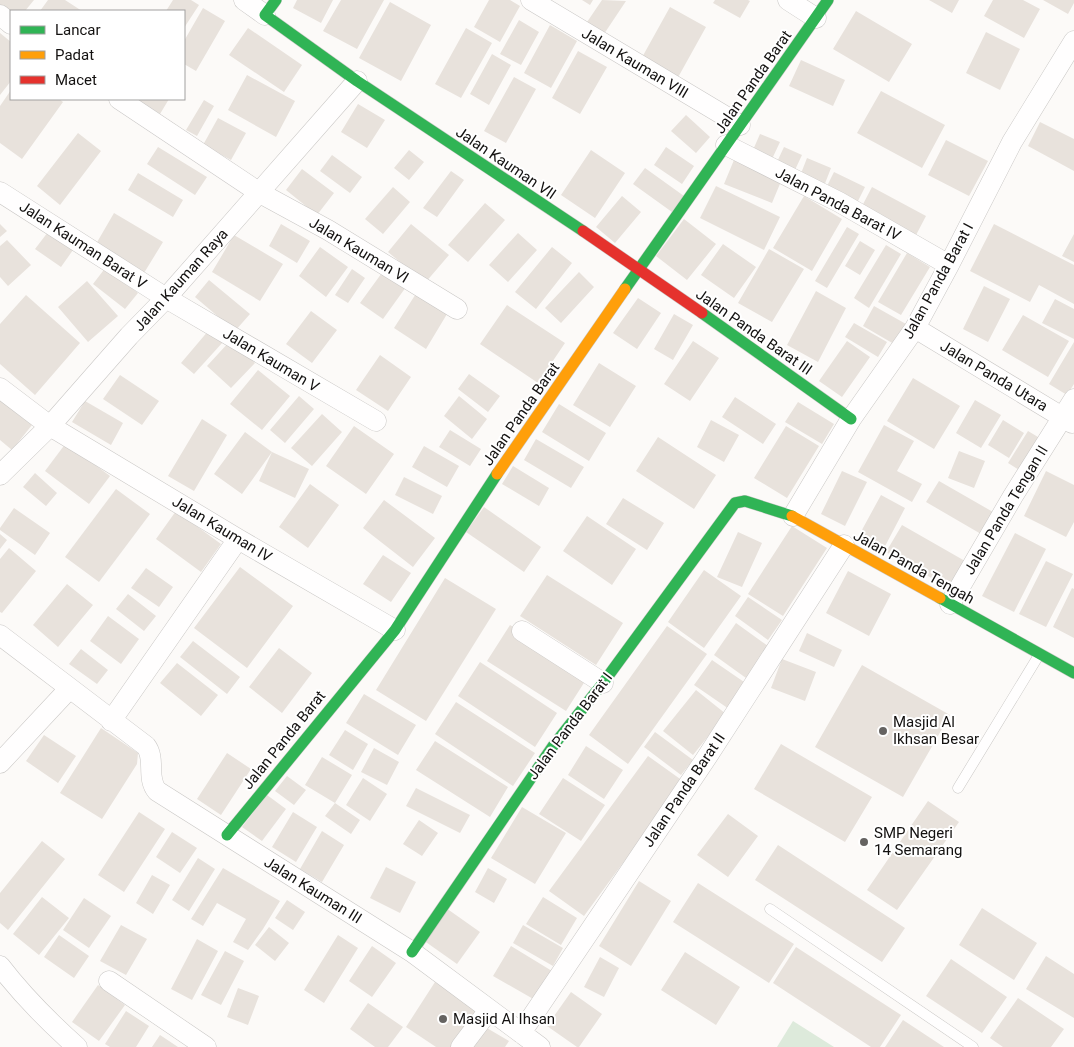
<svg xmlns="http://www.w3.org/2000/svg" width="1074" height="1047" font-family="Roboto,sans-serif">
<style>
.green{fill:#ddeadb}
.building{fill:#e8e2dc}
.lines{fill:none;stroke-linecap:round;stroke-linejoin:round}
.lane-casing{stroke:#c9c7c5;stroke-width:11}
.street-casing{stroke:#c9c7c5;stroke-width:21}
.fast-casing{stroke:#c9c7c5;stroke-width:12}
.slow-casing{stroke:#c9c7c5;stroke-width:12}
.jam-casing{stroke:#c9c7c5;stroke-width:12}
.lane{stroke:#fffefe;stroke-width:10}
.street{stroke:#fffefe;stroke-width:20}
.fast{stroke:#30b455;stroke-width:11}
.slow{stroke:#ff9f0a;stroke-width:11}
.jam{stroke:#e5322d;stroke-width:11}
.poi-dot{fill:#656361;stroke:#fff;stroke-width:2}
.labels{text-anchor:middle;stroke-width:4;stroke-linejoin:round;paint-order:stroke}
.street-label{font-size:15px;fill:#131110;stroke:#fff}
.poi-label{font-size:15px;fill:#131110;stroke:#fff;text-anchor:start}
</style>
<rect width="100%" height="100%" fill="#fcfaf8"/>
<path class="green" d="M793,1021L834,1047H777Z"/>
<path class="building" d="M0,0H34L25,11H11V15L0,6Z
M48,0H65L82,11H40Z
M173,0H191L199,5L184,28V11H166Z
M297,0H333L321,23L293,8Z
M341,0H384L357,49L323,31Z
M489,0H510L520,6L500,42L474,27Z
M582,0H593L590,5Z
M602,0L626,1L602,37L585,25Z
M715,0H748L750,1L740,18L713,3Z
M929,0H959L952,13Z
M993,0H1023L1040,9L1024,38L984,16Z
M1043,0H1074V3L1068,14Z
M390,2L431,25L401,81L359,58Z
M670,7L706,27L676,81L640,61Z
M203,8L225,21L196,71L184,64V41Z
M856,11L912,44L889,82L833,49Z
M519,20L539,32L521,65L500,54Z
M550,25L577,41L551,88L524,73Z
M248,28L302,65L284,92L229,55Z
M466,28L492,43L461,98L435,84Z
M986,32L1020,49L1000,90L966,73Z
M0,33L11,42V81L0,95Z
M578,51L607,67L580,114L552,98Z
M492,54L511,65L489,105L470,94Z
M801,60L845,80L833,106L789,86Z
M247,75L295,101L276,137L228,110Z
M514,77L536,89L506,143L484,131Z
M11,90V99H59L63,102L22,159L0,143V106Z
M881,91L945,125L922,168L857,133Z
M138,99H169L160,114L137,100Z
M204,100L214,106L197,136L186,130Z
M358,104L385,120L367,148L341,132Z
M686,115L710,137L696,153L671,131Z
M218,118L246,133L231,160L203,145Z
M1040,122L1074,139V171L1028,146Z
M78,133L101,151L60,205L37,186Z
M760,134L780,142L772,159L753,150Z
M946,140L988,161L969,196L928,175Z
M158,147L207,177L195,195L147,164Z
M666,147L694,166L682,184L654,165Z
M784,147L802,155L794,172L776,164Z
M409,150L424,162L409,180L394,168Z
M591,150L625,173L595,218L561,195Z
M332,155L362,177L350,193L320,171Z
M807,158L831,168L824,186L800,176Z
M734,160L782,179L772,203L724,184Z
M645,168L684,196L672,212L633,184Z
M302,169L334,193L317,215L286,190Z
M451,171L464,180L437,217L423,208Z
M834,172L865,187L856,205L825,190Z
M138,173L183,200L173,217L128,190Z
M716,186L780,217L764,250L700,218Z
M393,187L410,202L383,234L365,219Z
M872,187L926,216L915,237L861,208Z
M622,196L641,212L615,243L596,227Z
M804,196L842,219L812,271L773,248Z
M485,203L505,220L468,262L448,245Z
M114,213L163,242L144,273L96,244Z
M684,219L716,244L687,280L656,256Z
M0,224L7,231L0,237Z
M281,224L310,241L297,263L269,246Z
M411,224L449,255L425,283L388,252Z
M994,224L1074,265V304L1039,285L1030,302L970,271Z
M847,227L859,234L827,288L815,281Z
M48,232L73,250L61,267L35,249Z
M518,233L537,250L508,282L489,265Z
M1074,234V262L1062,256Z
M234,235L283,264L260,301L212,272Z
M7,240L31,265L8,286L0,277V246Z
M860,241L875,250L860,275L845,266Z
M723,244L756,267L734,298L701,275Z
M886,245L901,254L869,308L854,298Z
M320,247L348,267L326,297L299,276Z
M552,247L572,263L536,309L515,292Z
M769,249L804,269L772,322L738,303Z
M907,253L930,267L901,315L878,302Z
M106,267L138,293L125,309L93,284Z
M352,269L365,278L348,303L335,295Z
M384,270L406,287L383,319L360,303Z
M579,272L594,287L561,323L545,308Z
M209,280L250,314L235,331L195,297Z
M87,281L118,316L88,342L58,307Z
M984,286L1010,299L988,342L963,329Z
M419,289L450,309L426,349L394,328Z
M816,291L846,308L818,362L787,345Z
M26,295L80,343L35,395L0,364V324Z
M638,298L661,313L637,349L613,333Z
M1055,299L1074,309V339L1042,323Z
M507,305L565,343L538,383L480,344Z
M874,306L906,324L894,344L863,326Z
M311,311L337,330L312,363L286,344Z
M674,314L693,325L673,360L654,349Z
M1023,315L1069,341L1048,377L1002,350Z
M854,323L887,342L878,357L845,337Z
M209,330L223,342L194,374L181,363Z
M230,341L255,363L231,388L207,366Z
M693,341L719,358L690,401L664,384Z
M847,341L870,357L842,397L819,381Z
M1074,342V384L1067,395L1049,384Z
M380,355L411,377L388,411L356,390Z
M599,363L636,386L610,427L573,405Z
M258,370L290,396L262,430L230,404Z
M469,374L500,396L488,412L458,389Z
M120,375L159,401L142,425L103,399Z
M913,378L960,406L934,449L887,421Z
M299,396L314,409L285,443L270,430Z
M459,396L487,419L472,439L444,416Z
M735,397L776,424L763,444L722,417Z
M0,399L32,425L12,450L0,440Z
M975,400L1001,415L981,448L956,433Z
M85,401L123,423L111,445L72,422Z
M798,402L834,424L822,444L785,422Z
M559,404L606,433L589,461L542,432Z
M322,414L342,432L312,466L291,448Z
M202,419L227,435L194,491L168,476Z
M711,420L739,435L724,462L697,447Z
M1003,420L1024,433L1009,458L988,445Z
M884,425L914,441L897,471L922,484L912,502L858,472Z
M354,426L394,454L366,494L326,466Z
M786,426L819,446L787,498L754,478Z
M450,430L481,449L470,466L439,447Z
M1028,431L1043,440L1024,473L1008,463Z
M245,432L272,452L242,494L214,474Z
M658,437L716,475L694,509L636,471Z
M536,439L584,467L571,488L524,460Z
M66,443L110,476L89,504L45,471Z
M424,446L459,466L447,487L412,467Z
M959,451L985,461L974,488L948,478Z
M272,452L309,469L295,498L259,481Z
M513,466L549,488L539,506L502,484Z
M842,471L867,482L845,526L821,514Z
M1046,471L1074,485V522L1066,537L1024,516Z
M35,473L57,493L46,506L23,487Z
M404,477L442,496L433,514L395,495Z
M939,481L993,512L981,534L926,502Z
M310,484L339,505L308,548L279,527Z
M116,489L150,514L99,582L65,557Z
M881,495L905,508L882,552L857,539Z
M623,498L664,523L647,550L606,524Z
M384,500L435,538L413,567L363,528Z
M484,507L541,547L524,572L466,532Z
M14,508L50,533L35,555L0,530V528Z
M176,511L221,544L201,572L156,539Z
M587,516L636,549L612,585L563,551Z
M902,525L965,561L949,588L886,552Z
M792,526L827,548L783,616L748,594Z
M738,532L762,543L742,587L717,577Z
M1015,533L1046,549L1014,612L982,596Z
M0,534L7,540L0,549Z
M9,548L36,571L2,613L0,612V559Z
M383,555L411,573L391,602L363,584Z
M1046,561L1073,574L1046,627L1019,614Z
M240,567L293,606L247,668L194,628Z
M146,568L173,587L159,607L131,588Z
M704,570L741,596L704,648L668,622Z
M848,571L891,594L869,636L826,613Z
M547,575L623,623L596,665L520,616Z
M445,578L496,609L426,721L376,690Z
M67,584L93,605L58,647L33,625Z
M1072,588L1074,589V638L1053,627Z
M128,594L156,616L144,631L116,609Z
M748,597L782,620L768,640L735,616Z
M108,616L139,639L121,664L90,641Z
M736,623L768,646L746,678L714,655Z
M510,625L589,675L566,711L487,661Z
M667,626L707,654L628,764L589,735Z
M807,633L842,650L834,667L799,651Z
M193,641L240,677L227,694L180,657Z
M279,648L312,673L282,713L249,687Z
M81,649L108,670L97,684L69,664Z
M782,659L816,672L805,701L771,688Z
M712,660L747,684L729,709L694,685Z
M480,662L557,713L535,747L458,696Z
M177,663L218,695L201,716L160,683Z
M862,665L950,715L903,797L815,747Z
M696,690L726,714L693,755L663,731Z
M364,694L416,725L398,755L346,723Z
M456,702L535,753L513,786L435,734Z
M101,728L138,753L137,764L102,819L60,793Z
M345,730L368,744L353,770L329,755Z
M655,732L693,760L681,775L644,747Z
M44,735L76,756L58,783L26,761Z
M435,741L508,787L490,817L416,770Z
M781,744L872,797L845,842L754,789Z
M586,746L623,770L604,799L568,775Z
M374,748L399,762L387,785L361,772Z
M227,753L251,769L221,815L197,799Z
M648,756L683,781L584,916L549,891Z
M322,757L352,775L335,803L305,785Z
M287,776L306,790L294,805L275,791Z
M363,778L387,794L370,821L346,805Z
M563,778L605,805L581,841L539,814Z
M416,788L470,815L460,833L406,806Z
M267,795L286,809L262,841L242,827Z
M928,801L959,822L897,910L867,890Z
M335,803L360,820L351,834L325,816Z
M522,807L566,833L535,884L491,858Z
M139,812L165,829L124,892L98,875Z
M293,812L317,827L296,862L272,847Z
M728,814L758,836L728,877L697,855Z
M419,820L438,833L422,856L403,844Z
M322,831L344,845L322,882L300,869Z
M172,832L197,848L180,873L156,857Z
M42,841L65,859L8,930L0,923V893Z
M778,845L905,928L882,962L755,880Z
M198,858L215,869L189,911L172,900Z
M386,867L416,882L400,913L370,898Z
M223,868L280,901L263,929L248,950L233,942L246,919L217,903L203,926L191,919Z
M488,868L507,879L494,903L475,892Z
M152,875L170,885L153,914L136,903Z
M639,881L671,901L631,966L599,946Z
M698,883L794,944L769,983L673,922Z
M42,897L69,918L39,955L13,934Z
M543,897L577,918L561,945L526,924Z
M84,898L111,916L89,948L63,930Z
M287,900L305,912L293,930L275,918Z
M446,908L480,932L457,964L423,940Z
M982,908L1037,943L1014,980L959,945Z
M121,925L147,939L126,975L100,961Z
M523,925L563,948L553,966L513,943Z
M269,927L289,943L275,961L255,945Z
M59,935L89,956L74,978L44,957Z
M338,935L358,948L324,1003L304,990Z
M197,939L218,951L192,1000L171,989Z
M372,946L396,963L372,997L349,981Z
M511,946L552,971L535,1000L493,976Z
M796,947L901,1015L880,1047H871L773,983Z
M225,951L244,961L221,1005L201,995Z
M685,952L740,987L716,1025L661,990Z
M1046,956L1074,974V1018L1026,989Z
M600,957L619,968L604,997L584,987Z
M951,959L1007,997L982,1033L926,996Z
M435,982L481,1012L457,1047H436L406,1027Z
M98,985L125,1005L99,1041L72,1022Z
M238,988L259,996L248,1025L227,1017Z
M571,992L602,1014L579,1047H577L547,1026Z
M1018,998L1064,1029L1051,1047H1003L990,1038Z
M368,1003L403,1027L388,1047H375L350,1029Z
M126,1011L149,1026L136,1047H110L105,1044Z
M903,1020L944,1047H885Z
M480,1024L509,1041L505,1047H467Z
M160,1035L178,1047H152Z"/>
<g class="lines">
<defs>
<path id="lane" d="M958,788L1039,655
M770,909L973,1047"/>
<path id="street" d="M244,0L265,15
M531,0L740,125
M788,0L816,18
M0,15L11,24
M119,99L260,193L328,230L457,309
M726,145L839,202L949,265
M0,192L166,298L376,421
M915,328L1072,423
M0,388L50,426L238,539L395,630
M0,475L50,426L129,336L166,298L357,81
M793,516L851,419L915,328L949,265L1012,142L1074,41
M950,604L1013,496L1074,399
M522,631L603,683
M0,635L146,746C156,759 146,778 157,791L412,952L540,1047
M111,721L238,539
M0,763L69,689
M0,966C23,996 49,1022 77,1047
M109,981L206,1047
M521,1033L705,760L844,545
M461,1047L489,1010"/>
<path id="fast" d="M276,0L265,15L357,81L583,231
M625,289L828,0
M702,313L851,419
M940,598L1074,673
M227,835L395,630L497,474
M412,952L553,746L603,683L735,503L745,501L792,516"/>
<path id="slow" d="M497,474L625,289
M792,516L940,598"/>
<path id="jam" d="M583,231L702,313"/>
</defs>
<use href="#lane" class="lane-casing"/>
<use href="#street" class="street-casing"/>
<use href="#fast" class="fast-casing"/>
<use href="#slow" class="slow-casing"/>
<use href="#jam" class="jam-casing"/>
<use href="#lane" class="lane"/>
<use href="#street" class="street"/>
<use href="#fast" class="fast"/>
<use href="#slow" class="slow"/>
<use href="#jam" class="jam"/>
</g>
<g class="poi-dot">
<circle cx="883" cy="731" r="5"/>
<circle cx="864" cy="842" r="5"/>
<circle cx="443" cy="1019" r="5"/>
</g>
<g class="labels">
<g class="street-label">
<text transform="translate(635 63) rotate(31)" y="5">Jalan Kauman VIII</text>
<text transform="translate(753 82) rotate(-55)" y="5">Jalan Panda Barat</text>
<text transform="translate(506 163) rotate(34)" y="5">Jalan Kauman VII</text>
<text transform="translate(838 204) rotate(28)" y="5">Jalan Panda Barat IV</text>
<text transform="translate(83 245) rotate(33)" y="5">Jalan Kauman Barat V</text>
<text transform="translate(359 250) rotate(31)" y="5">Jalan Kauman VI</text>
<text transform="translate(181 280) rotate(-48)" y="5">Jalan Kauman Raya</text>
<text transform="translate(938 281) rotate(-61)" y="5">Jalan Panda Barat I</text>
<text transform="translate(754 332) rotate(35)" y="5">Jalan Panda Barat III</text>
<text transform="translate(271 360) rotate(31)" y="5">Jalan Kauman V</text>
<text transform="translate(994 376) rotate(31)" y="5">Jalan Panda Utara</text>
<text transform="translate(521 414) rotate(-55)" y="5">Jalan Panda Barat</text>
<text transform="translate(1006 510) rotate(-59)" y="5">Jalan Panda Tengan II</text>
<text transform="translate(222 529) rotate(31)" y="5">Jalan Kauman IV</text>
<text transform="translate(914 567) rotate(29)" y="5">Jalan Panda Tengah</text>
<text transform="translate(570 726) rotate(-53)" y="5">Jalan Panda Barat I</text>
<text transform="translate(284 740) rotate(-51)" y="5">Jalan Panda Barat</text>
<text transform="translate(684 790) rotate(-56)" y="5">Jalan Panda Barat II</text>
<text transform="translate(313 890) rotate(32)" y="5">Jalan Kauman III</text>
</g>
<g class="poi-label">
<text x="893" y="727">Masjid Al<tspan x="893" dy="17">Ikhsan Besar</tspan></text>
<text x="874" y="838">SMP Negeri<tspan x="874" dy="17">14 Semarang</tspan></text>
<text x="453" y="1024">Masjid Al Ihsan</text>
</g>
</g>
<rect x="10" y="10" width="175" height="90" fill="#ffffff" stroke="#a1a09f"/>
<rect x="20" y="26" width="25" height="8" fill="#30b455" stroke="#a1a09f"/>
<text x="55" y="35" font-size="15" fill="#131110">Lancar</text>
<rect x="20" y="51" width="25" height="8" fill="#ff9f0a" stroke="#a1a09f"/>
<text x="55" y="60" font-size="15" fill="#131110">Padat</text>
<rect x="20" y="76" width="25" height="8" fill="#e5322d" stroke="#a1a09f"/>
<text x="55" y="85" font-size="15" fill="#131110">Macet</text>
</svg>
